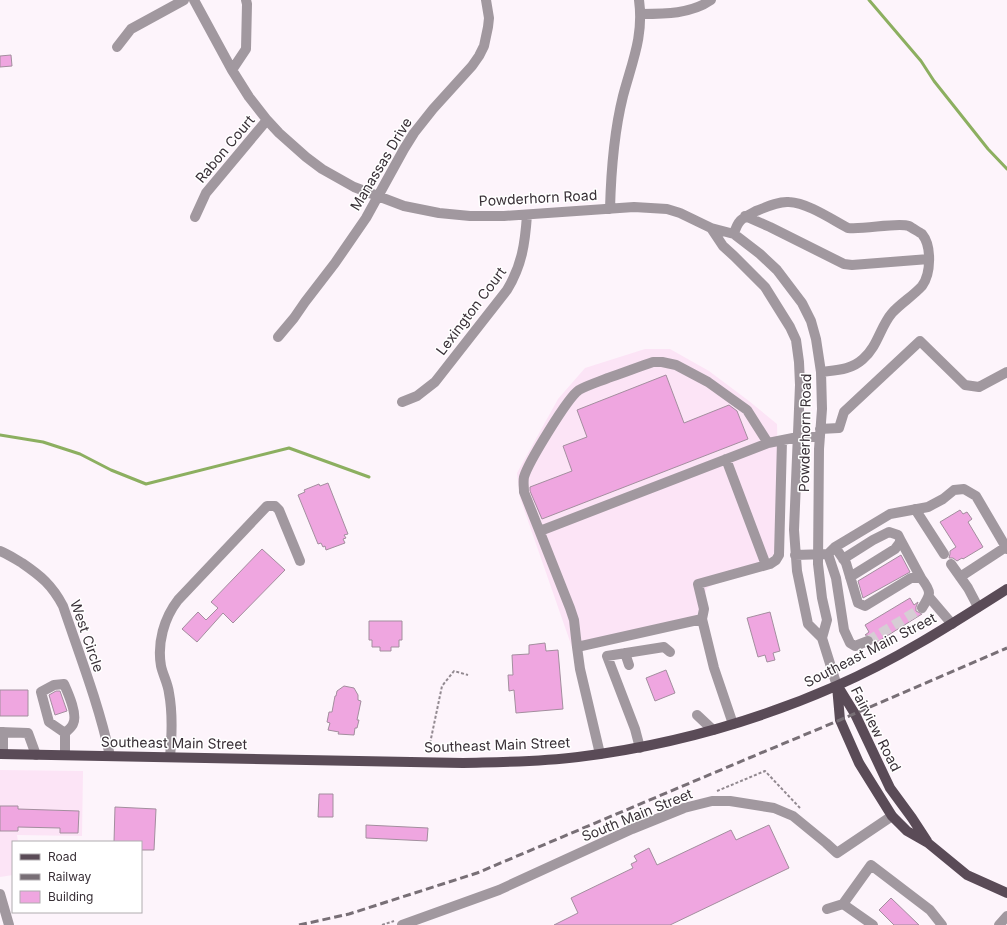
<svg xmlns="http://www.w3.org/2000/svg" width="1007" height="925" font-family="Inter,sans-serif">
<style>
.built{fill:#fce4f6}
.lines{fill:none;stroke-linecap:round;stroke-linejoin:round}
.stream{stroke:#8caf60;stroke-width:3}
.building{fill:#efa6e0;stroke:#a38e9e}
.minor-tunnel{stroke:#d6cdd4;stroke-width:10;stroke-dasharray:10 5;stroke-linecap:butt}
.path{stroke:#928990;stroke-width:2;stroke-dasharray:3 2;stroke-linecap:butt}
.minor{stroke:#a1989f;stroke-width:10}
.major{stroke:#5a4b57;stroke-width:10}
.rail{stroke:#786f76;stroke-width:3;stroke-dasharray:8 4;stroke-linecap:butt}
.labels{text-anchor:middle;stroke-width:3;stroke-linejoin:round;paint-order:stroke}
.street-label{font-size:14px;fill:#393037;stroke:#fff}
</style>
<rect width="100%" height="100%" fill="#fdf4fb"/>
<path class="built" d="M645,349H670L709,371L749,401L777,424L780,552L707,588L696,619L574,653L520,498L517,473L558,399L585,368Z
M0,770L83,771L82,836L17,835L18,842H13V875L0,877Z"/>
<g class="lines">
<path class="stream" d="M869,0L921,61L934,81L988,149L1007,169
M0,435L43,442L80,454L111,470L146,484L289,448L369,477"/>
</g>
<path class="building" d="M11,55L12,66L0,67V56Z
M666,375L684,423L729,405L737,411L748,439L542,519L530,491V487L572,471L563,446L587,437L577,410Z
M328,483L348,534L344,535L346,538L343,539L345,543L326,550L325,546L323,547L321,543L318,544L298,495L305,492L304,490L319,484L320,486Z
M960,510L963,514L967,512L972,519L968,522L983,547L963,559L962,558L957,561L953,558H949L950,554V551L956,547L940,522Z
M262,549L285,570L233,623L223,613L197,642L182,629L198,612L206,620L218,608L211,602Z
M901,555L910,572L863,598L858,581Z
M910,598L914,605L918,602L916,607V611L922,614L874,644V639L872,636L865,635L869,632L865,625Z
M770,612L780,651L773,653L775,660L767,662L765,655L758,657L747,618Z
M369,621H402V640H399V647H391V651H380V647H372V640H369Z
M545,643L546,651L558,650L563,709L516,713L514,690L509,691L508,675H513L512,655L529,654V645Z
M666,670L675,693L655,701L646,678Z
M344,686L354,688L358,695V700L361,701L357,720H359L357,728H355L354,735L338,734L339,732L328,730L330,723L327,722L329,712H332L335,696H336L337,691Z
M0,690H28V716H0Z
M56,691H60L67,711L55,715L49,695Z
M319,794H333V817H318Z
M0,806H18V809L79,811L78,833H60V828L18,827V831H0Z
M115,807L156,809L154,850H141V842H114Z
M366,825L428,828L427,841L366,838Z
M769,825L789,868L670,925H554L578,913L571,898L633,868L631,864L637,861L634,856L649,848L657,865L731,830L736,840Z
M891,898L919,925H894L879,910Z"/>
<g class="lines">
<path class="minor-tunnel" d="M868,641L922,608"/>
<path class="path" d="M428,753L442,686L454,671L468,675
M717,791L765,771L800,808
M382,925L394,921"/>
<path class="minor" d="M194,0L232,70L249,97L267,120L279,133L306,157L322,169L354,187L404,206L439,213L470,216H504L634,207L667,209L680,213L711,228L734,234L760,254L777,270L802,303L811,321L816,339L821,372L822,409L819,449L818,564L822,598L827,620L822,638
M641,14C665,14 691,14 711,0
M117,47L131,29L184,0
M232,70L246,49L247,4L246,0
M610,209C611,171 614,132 623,96C632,62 644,36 639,0
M745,216L770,227L844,264L852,265L929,259
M195,217L206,193L267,120
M711,228L723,246L734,256L765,287L790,327L796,340L799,362L800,385L794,530L797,571L808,624L822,638L837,686
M734,234C738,219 743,218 756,211C766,207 779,201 789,202C808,203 831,219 848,228C864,230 897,222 909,226C912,228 919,232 922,234C932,246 931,274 922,286C913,296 901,303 892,313C880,327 878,346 863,359C851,370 837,370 821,372
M278,337L294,318L305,302L335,263L366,218L404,149L414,133L433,109L472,66L479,56L484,46L488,27L489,18L486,0
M402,402L417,396L435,382L507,290C522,265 525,244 527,215
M820,429L839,428L844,412L920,341L965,385L979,387L1007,372
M726,459L766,565
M915,509L944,554
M540,531L768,443
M901,541L921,578
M835,547L846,563L858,603L865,606L911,578H921C932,592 931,594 922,608
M0,551C8,554 15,559 22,563C41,576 52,585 63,606C80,656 99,705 110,756
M828,554L836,578L844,630L850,643L855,646L868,641
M795,555L828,554L835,547L890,514L928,507L943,499L954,490L964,489L976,496L1007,549
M843,559L873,540L889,532L898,535L901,541L895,549L850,577
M951,564L968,588L978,607
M960,577L1006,547
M929,597L952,624
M702,619L704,609L698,584L770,564L776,560L779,555L782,441
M577,647L574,620L570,608L524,492C524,487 523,482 524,477C528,463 568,397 579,390C588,385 598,382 608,378C623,373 638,367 653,362H662L676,365L708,382L747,410L768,443L798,437H820
M625,653L629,665
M697,715L713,730
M0,732L28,733L36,755
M65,733L49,722L41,692L54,685L64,684C68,693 78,715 73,724C72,727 67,731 65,733V755
M640,748L635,729L607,656L664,647L670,652
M3,754V732
M600,754L580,669L577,647L702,619L714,668L733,724
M170,757C172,735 173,714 169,693C168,684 163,675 161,666C157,643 164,618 178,600L267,506H275L279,510L300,561
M0,894L9,925
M843,904L873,925
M827,909L843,904L871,865L930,910L942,925
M402,925L499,890L632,829L684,808L712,801H730L774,808L793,816L826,843L837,853L892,816
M999,925L1007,916"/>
<path class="major" d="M837,686L840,720L859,763L892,816L907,831L928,843L967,875L1007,893
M839,688L855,714L890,788L912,818L927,841
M0,754L463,763C501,762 540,762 578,757C667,746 754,722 836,686C896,660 952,624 1007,589"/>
<path class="rail" d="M299,925L349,914L477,873L749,758L840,720L1007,648"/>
</g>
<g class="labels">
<g class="street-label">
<text transform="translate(225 149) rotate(-50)" y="5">Rabon Court</text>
<text transform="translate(381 164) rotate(-59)" y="5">Manassas Drive</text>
<text transform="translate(538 198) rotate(-3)" y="5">Powderhorn Road</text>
<text transform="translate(471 311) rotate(-53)" y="5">Lexington Court</text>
<text transform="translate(805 433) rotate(-89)" y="5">Powderhorn Road</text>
<text transform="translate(87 636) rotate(71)" y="5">West Circle</text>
<text transform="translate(870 650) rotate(-27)" y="5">Southeast Main Street</text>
<text transform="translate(876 729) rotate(63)" y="5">Fairview Road</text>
<text transform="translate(174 743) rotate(1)" y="5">Southeast Main Street</text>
<text transform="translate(497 745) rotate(-2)" y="5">Southeast Main Street</text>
<text transform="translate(637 815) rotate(-22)" y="5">South Main Street</text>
</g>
</g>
<rect x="12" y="841" width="130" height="72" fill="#ffffff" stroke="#b0acaf"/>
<rect x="20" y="854" width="20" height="6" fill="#5a4b57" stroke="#b0acaf"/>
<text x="48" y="861" font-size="12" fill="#393037">Road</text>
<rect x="20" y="874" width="20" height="6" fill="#786f76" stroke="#b0acaf"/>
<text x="48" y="881" font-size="12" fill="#393037">Railway</text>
<rect x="20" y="891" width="20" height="12" fill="#efa6e0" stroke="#b0acaf"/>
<text x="48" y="901" font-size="12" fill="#393037">Building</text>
</svg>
